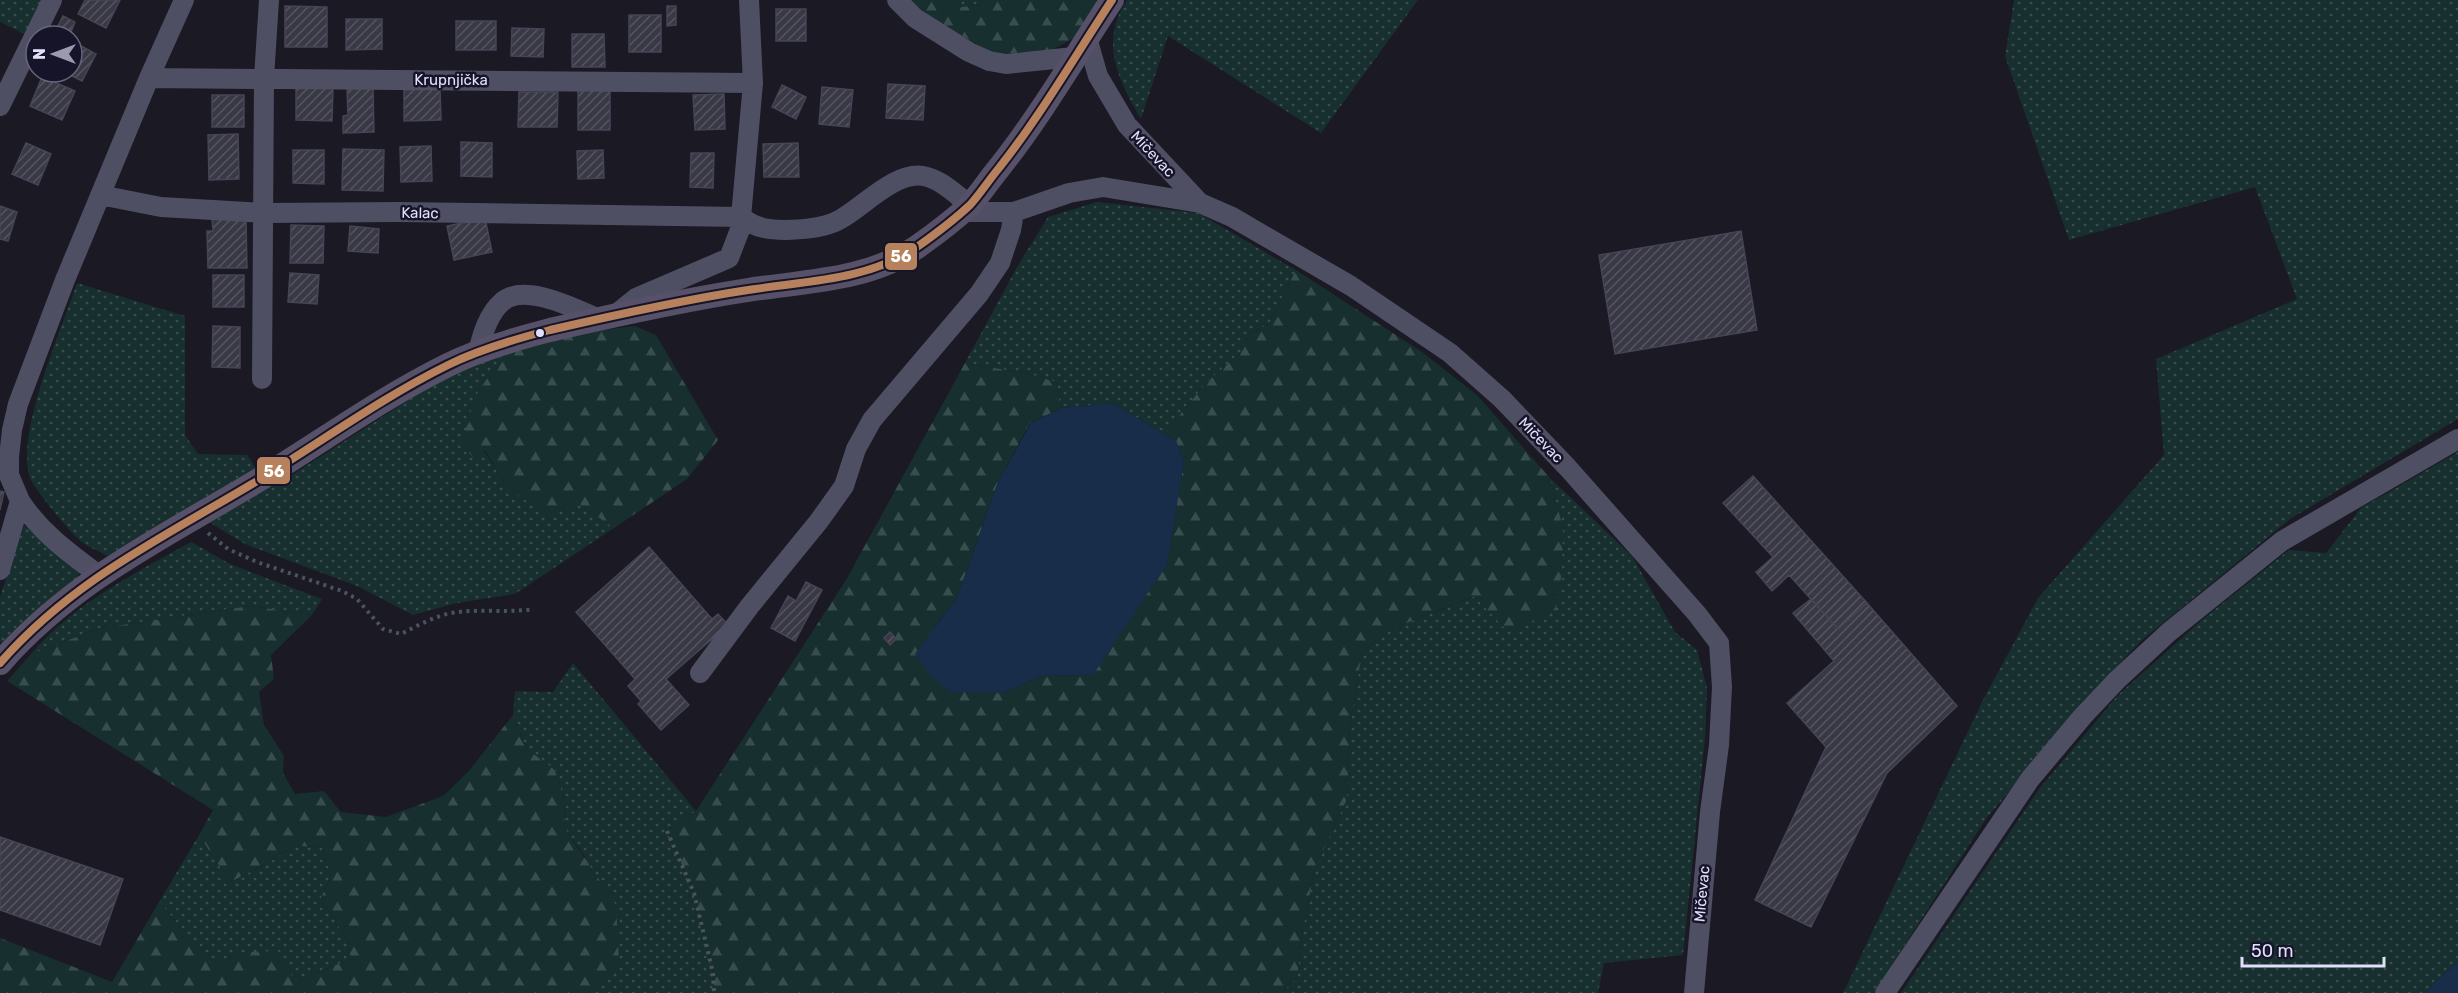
<svg xmlns="http://www.w3.org/2000/svg" width="2458" height="993" font-family="Rubik,sans-serif">
<style>
.grass{fill:url(#grass-dots)}
.forest{fill:url(#forest-firs)}
.water{fill:#172d4a}
.building{fill:url(#building-hatch);stroke:#474456;stroke-width:1.5}
.lines{fill:none;stroke-linecap:round;stroke-linejoin:round}
.path{stroke:#495460;stroke-width:4;stroke-dasharray:3 4.5;stroke-linecap:butt}
.minor{stroke:#4f4f64;stroke-width:20}
.major{stroke:#565068;stroke-width:24}
.bus-1-casing{stroke:#161429;stroke-width:12}
.bus-1{stroke:#b6815c;stroke-width:8}
.bus-dot{fill:#e1dffc;stroke:#161429;stroke-width:2}
.labels{text-anchor:middle;stroke-width:5;stroke-linejoin:round;paint-order:stroke}
.street-label{font-size:15px;fill:#e1dffc;stroke:#161429}
.line-badge{stroke:#161429;stroke-width:2}
.badge-label{font-size:16px;text-anchor:middle;font-weight:bold;fill:#fff}
</style>
<defs>
<pattern id="grass-dots" width="8" height="8" patternUnits="userSpaceOnUse" patternTransform="scale(1.5)"><rect width="8" height="8" fill="#172f2e"/><path d="M2 2h.1M6 6h.1" fill="none" stroke="#384d4d" stroke-width="1.8" stroke-linecap="round"/></pattern>
<pattern id="forest-firs" width="22" height="20" patternUnits="userSpaceOnUse" patternTransform="scale(1.5)"><rect width="22" height="20" fill="#172f2e"/><path d="M5 1l3.5 6h-7zM16 11l3.5 6h-7z" fill="#384d4d"/></pattern>
<pattern id="building-hatch" width="6" height="6" patternUnits="userSpaceOnUse" patternTransform="scale(1.5)"><rect width="6" height="6" fill="#393845"/><path d="M-1 1l2-2M0 6l6-6M5 7l2-2" fill="none" stroke="#555461"/></pattern>
</defs>
<rect width="100%" height="100%" fill="#1a1924"/>
<path class="grass" d="M0,0H52L33,38L0,22Z
M959,0H986L982,5L962,7Z
M1127,0H1418L1321,133L1168,36L1141,119C1118,79 1099,43 1127,0Z
M2014,0H2458V419L2290,519L2141,641L2091,694L1986,819L1874,993H1843L1982,702L2038,598L2164,455L2156,359L2297,299L2255,187L2069,240L2005,56Z
M1097,202L1198,213L1296,270L1269,324L1250,333L1241,352L1206,383L1164,434L1113,403L1062,408L1056,382L1029,374L965,363L1017,267L1048,217Z
M77,283L185,316V435L198,454L247,455L257,470L107,556C99,551 90,548 83,543C73,536 34,489 30,478C15,435 62,328 77,283Z
M503,354L484,450L506,487L579,504L614,528L515,594L457,603L413,615L357,586L245,544L209,522L295,473L449,374Z
M2458,452V961L2424,993H1901L2039,789L2118,695L2203,619L2289,550L2326,553L2361,508Z
M1550,478L1632,556L1675,632L1697,650L1707,688L1705,738L1683,955L1604,963L1598,993H1281L1297,978L1303,928L1315,868L1347,799L1350,726L1362,652L1392,629L1475,596L1563,528Z
M24,525L79,571L78,582L4,643L0,642V597Z
M191,542L230,564L322,599L312,615L250,606L101,628L31,654C73,604 135,573 191,542Z
M573,663L696,811L667,831L694,893L713,973L714,993H586L591,991L585,857L564,827L566,807L555,770L527,749L513,715L515,691L553,692Z
M199,835L230,882L262,866L295,846L322,847L331,876L321,898L347,940L351,959L295,981L243,952L217,963L193,941L159,902Z"/>
<path class="forest" d="M909,0H959L962,7L981,5L986,0H1100L1076,37L1050,51L994,54L938,22Z
M1296,270L1422,352L1477,395L1550,478L1563,528L1562,570L1556,610L1508,632L1474,596L1392,629L1362,652L1350,726L1347,799L1315,868L1303,928L1297,978L1281,993H714L713,973L694,893L667,831L696,811L846,580L965,363L1029,374L1056,382L1062,408L1030,423L998,482L957,598L935,627L1002,693L1042,676L1093,675L1176,506L1184,462L1176,441L1164,434L1206,383L1241,352L1250,333L1269,324Z
M635,326L656,335L718,440L687,479L614,528L579,504L547,515L506,487L485,450L473,457L461,445L475,397L503,354L585,332Z
M250,606L312,615L271,655L274,679L259,692L264,725L284,756L283,773L295,794L324,791L341,812L386,817L443,796L468,772L513,715L527,749L555,770L566,807L564,827L616,905L619,962L591,991L586,993H0V938L112,982L159,902L193,941L217,963L243,952L278,951L295,981L351,959L347,940L321,898L331,876L322,847L295,846L262,866L230,882L199,835L213,810L7,681L31,654L101,628Z"/>
<path class="water" d="M1113,403L1176,441L1184,462L1167,564L1093,675L1042,676L1002,693L951,692L930,675L915,654L957,598L998,482L1031,423L1062,408Z
M2458,961V993H2424Z"/>
<path class="building" d="M85,0H120L106,28L78,14Z
M285,6L327,7V47H285Z
M667,6H676V25L667,26Z
M776,9H806V41H776Z
M629,15H661V52H629Z
M63,16L75,22L71,32L58,26Z
M346,19H382V49L346,50Z
M456,21H496V50H456Z
M512,28L544,29L543,57L511,56Z
M572,34H604L605,67H572Z
M72,41L96,54L82,81L64,72H72Z
M42,77L75,91L62,120L30,106Z
M888,84L925,86L923,120L886,118Z
M782,85L806,97L796,119L772,107Z
M296,86L333,87L332,121L296,120Z
M822,87L853,90L849,127L819,124Z
M373,88L374,132L343,133V116L348,115L347,89Z
M440,89L441,120L404,121V90Z
M578,90H610V130H578Z
M519,92H558L557,127H518Z
M724,94L725,129L695,130L693,95Z
M212,95H244V127H212Z
M238,134L239,179L209,180L208,135Z
M461,142L492,143V177L461,176Z
M26,143L51,154L38,185L12,174Z
M798,143L799,177H764L763,144Z
M431,146L432,181L401,182L400,147Z
M343,149L384,150L383,191L342,190Z
M293,150H324V184L293,183Z
M603,150L604,178L578,179L577,151Z
M691,153H714L713,188L690,187Z
M0,206L17,212L8,241L0,239Z
M246,218L247,268H208L207,231H213L212,219Z
M485,218L492,252L454,260L447,226Z
M291,225L324,226L323,263H290Z
M350,226L379,229L378,253L348,251Z
M1741,231L1757,330L1615,354L1599,255Z
M290,273L319,275L317,304L288,302Z
M213,275H244V307H213Z
M213,326L240,327V368L212,367Z
M1753,476L1867,603L1838,629L1789,575L1772,591L1756,572L1773,557L1723,503Z
M0,491L4,492L0,510Z
M649,547L712,619L718,614L732,629L716,644L712,639L666,679L689,705L661,730L638,704L641,701L628,686L635,679L576,612Z
M806,582L822,590L795,641L771,628L788,596L796,601Z
M1811,599L1838,629L1867,603L1957,706L1887,773L1811,927L1755,900L1826,747L1787,703L1834,661L1793,613Z
M890,632L896,639L890,645L884,638Z
M0,837L123,879L100,945L0,910Z"/>
<g class="lines">
<path class="path" d="M208,533L228,549L257,562L342,591L357,599L383,629L401,634C419,625 438,614 458,612C483,609 509,613 534,609
M667,831L694,893L713,973L714,993"/>
<path class="minor" d="M749,0L753,83L741,217C746,220 751,224 757,226C776,233 821,230 839,220C862,208 895,171 923,176C941,179 956,195 970,205
M897,0L915,18L969,52L989,61L1006,64L1074,57
M1087,38L1098,76L1127,125L1200,203L1232,217L1351,286L1450,353L1502,399L1568,468L1697,614L1719,643L1722,687L1719,745L1710,812L1694,993
M149,78L753,83
M0,106L52,0
M100,195L161,207L265,213L399,212L741,217
M961,212H1014L1069,193L1103,187L1200,203
M616,314L636,298L729,258L744,219
M478,352C482,335 488,314 502,302C524,282 576,309 599,319
M262,379L264,78L269,0
M20,501C41,533 69,553 100,576
M0,570L20,501L9,475V457L12,430L18,404L65,280L149,78L184,0
M700,673L749,607L819,521L844,486L856,449L872,420L979,294L1000,263L1011,230L1014,212
M1885,993L2030,779L2083,716L2117,680L2169,632L2282,541L2458,439"/>
<path class="major" d="M0,663C72,581 160,539 252,484C317,445 379,399 448,365C480,349 515,339 550,330C615,315 682,300 748,290C805,281 867,281 917,247C934,235 954,220 970,205C980,194 989,180 999,168C1041,115 1075,56 1112,0"/>
<defs>
<path id="bus-1" d="M0,663C72,581 160,539 252,484C317,445 379,399 448,365C480,349 515,339 550,330C615,315 682,300 748,290C805,281 867,281 917,247C934,235 954,220 970,205C980,194 989,180 999,168C1041,115 1075,56 1112,0"/>
</defs>
<use href="#bus-1" class="bus-1-casing"/>
<use href="#bus-1" class="bus-1"/>
</g>
<circle class="bus-dot" cx="540" cy="333" r="5"/>
<g class="labels">
<g class="street-label">
<text x="451" y="85">Krupnjička</text>
<text transform="translate(1153 154) rotate(47)" y="5">Mičevac</text>
<text transform="translate(420 213) rotate(1)" y="5">Kalac</text>
<text transform="translate(1541 440) rotate(46)" y="5">Mičevac</text>
<text transform="translate(1702 894) rotate(-85)" y="5">Mičevac</text>
</g>
</g>
<g class="line-badge">
<rect x="884" y="242" width="34" height="29" rx="6" fill="#b6815c"/>
<rect x="256" y="456" width="35" height="29" rx="6" fill="#b6815c"/>
</g>
<g class="badge-label">
<text x="901" y="262">56</text>
<text x="274" y="477">56</text>
</g>
<g transform="translate(54 54) rotate(270)"><circle r="28" fill="#161429" stroke="#67657d" stroke-width="1.5"/>
<path d="M0-4.5L10 22L0 15L-10 22Z" fill="#9b9ab0"/>
<text y="-9" font-size="16" font-weight="bold" text-anchor="middle" fill="#e1dffc">N</text>
</g>
<path d="M2242 957v9h142v-9" fill="none" stroke="#e1dffc" stroke-width="3"/>
<text x="2251" y="957" font-size="18" fill="#e1dffc" stroke="#161429" stroke-width="4.5" paint-order="stroke">50 m</text>
</svg>
